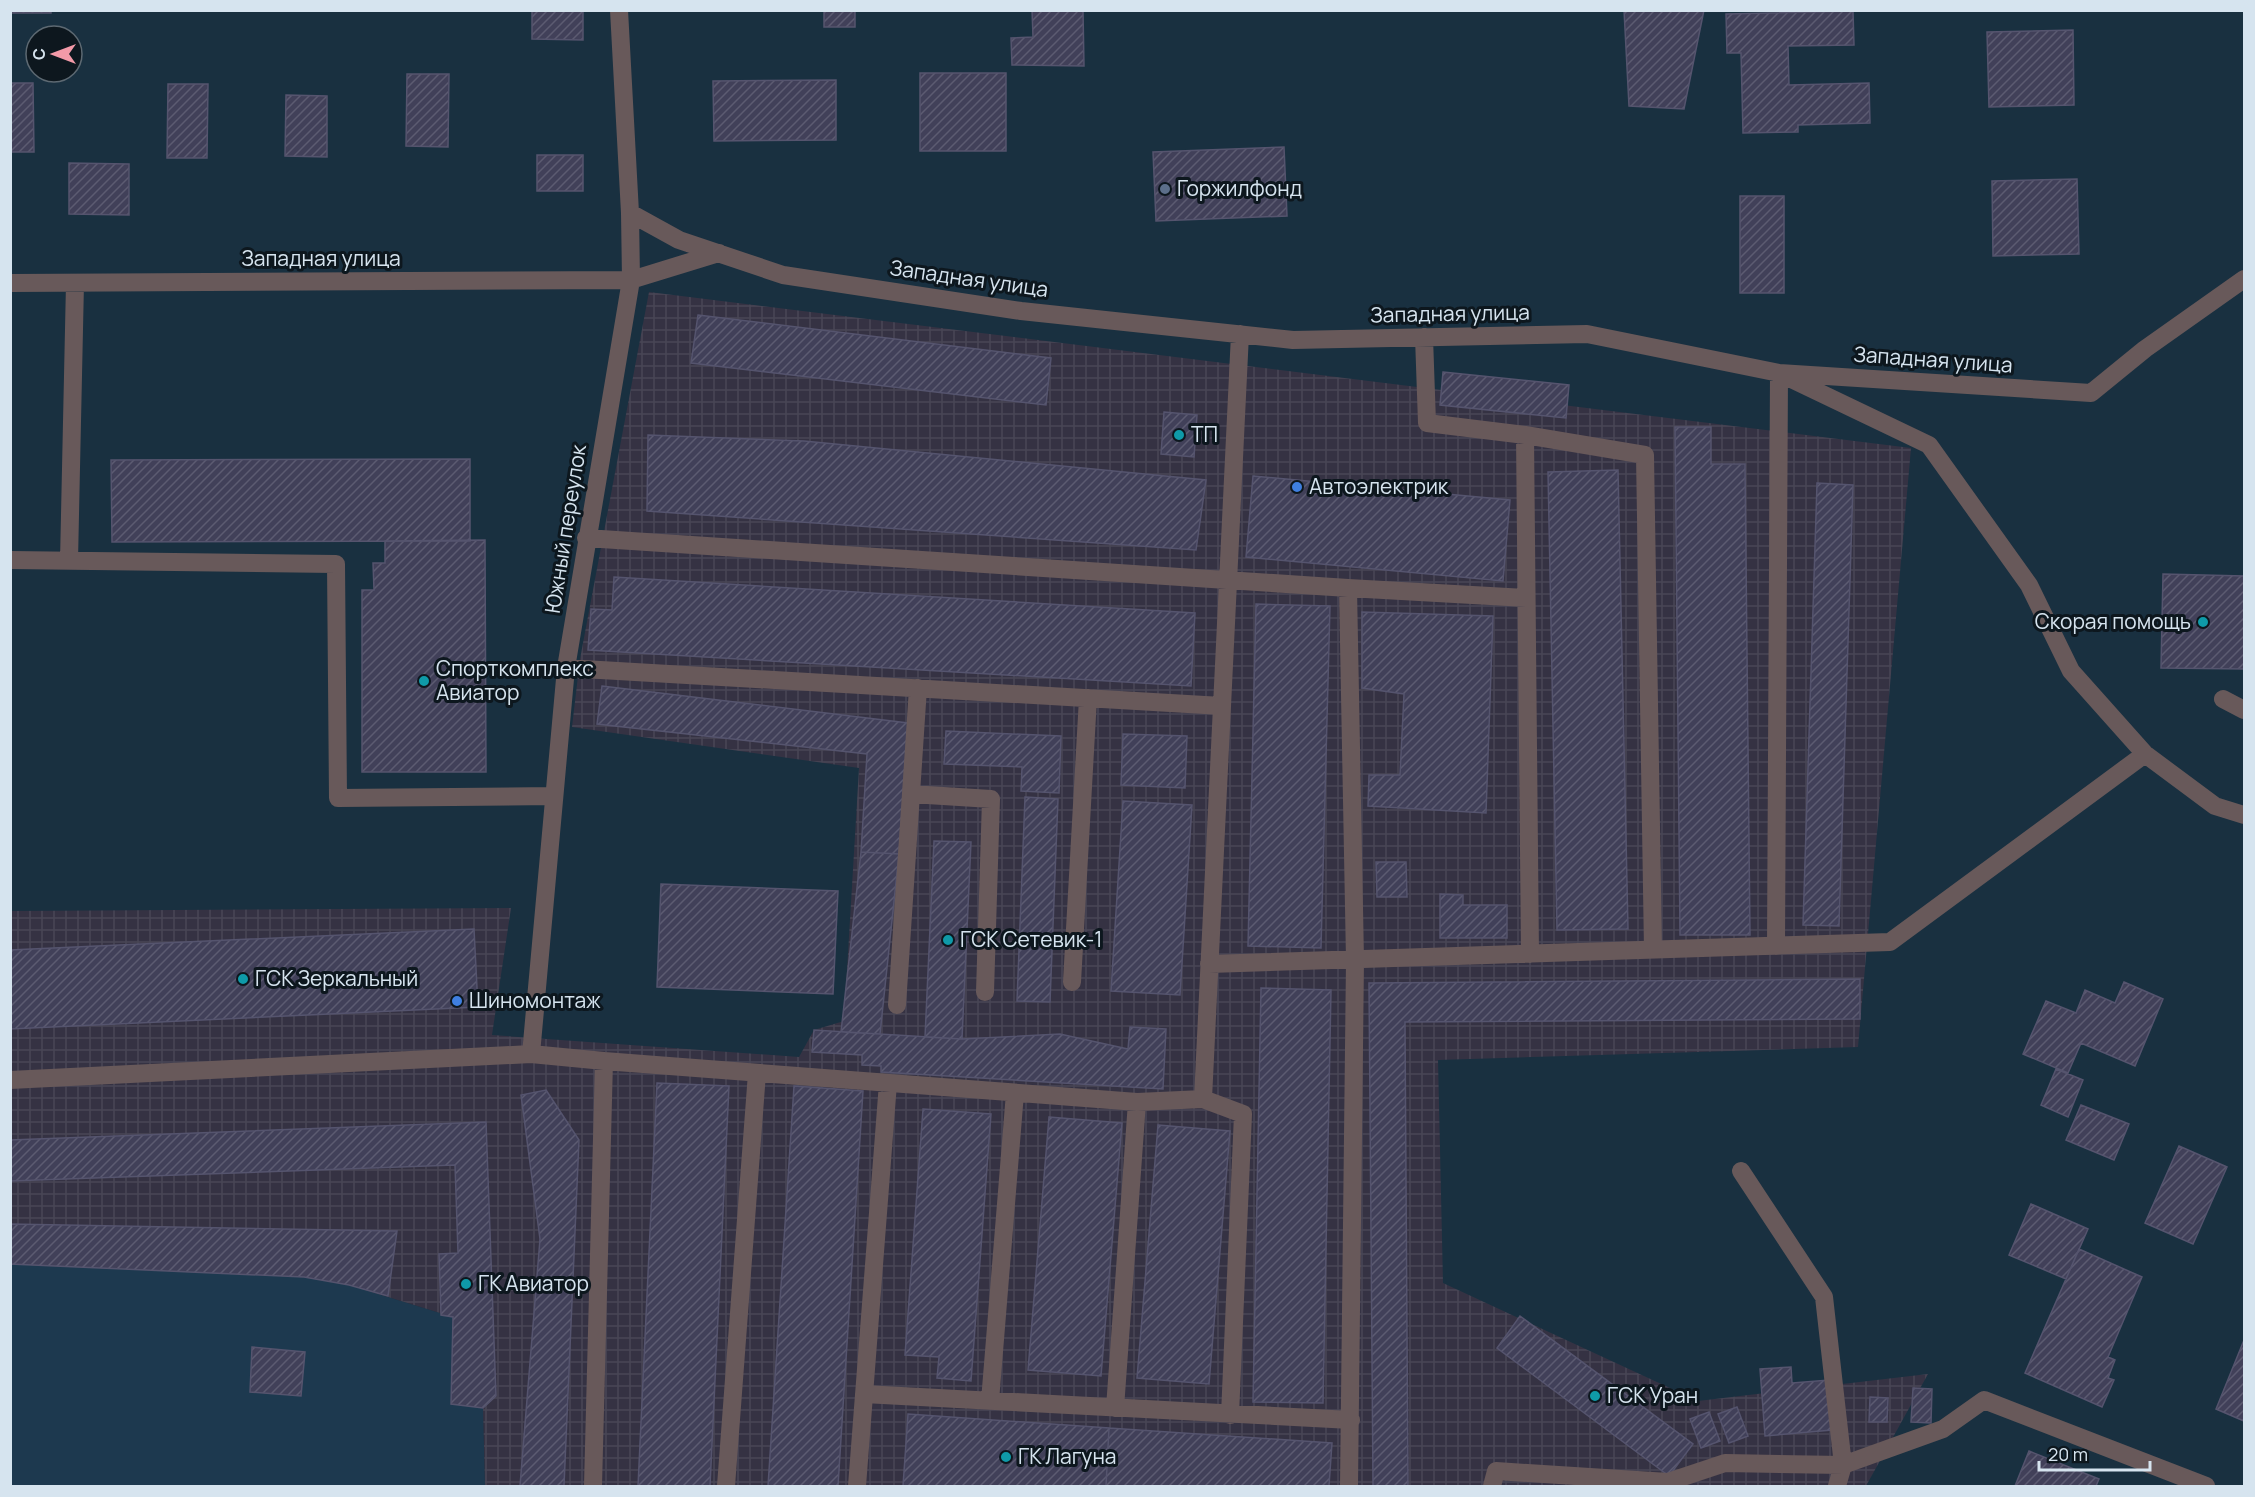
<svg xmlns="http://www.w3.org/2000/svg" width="2255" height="1497" font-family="Manrope,sans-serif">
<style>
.built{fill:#1d394f}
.industrial{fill:url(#industrial-grid)}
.building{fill:url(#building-hatch);stroke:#55546e;stroke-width:1.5}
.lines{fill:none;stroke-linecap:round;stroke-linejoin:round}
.minor{stroke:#68595a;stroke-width:18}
.service-dot{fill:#5c6f8a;stroke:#0d171e;stroke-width:2}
.culture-dot{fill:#0f9aa8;stroke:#0d171e;stroke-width:2}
.shop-dot{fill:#3f7fe0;stroke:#0d171e;stroke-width:2}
.labels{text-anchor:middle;stroke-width:6;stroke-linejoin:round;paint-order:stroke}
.poi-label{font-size:21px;fill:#d6e4ef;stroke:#0d171e;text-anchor:start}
.street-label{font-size:21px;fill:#d6e4ef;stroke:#0d171e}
</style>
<defs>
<pattern id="industrial-grid" width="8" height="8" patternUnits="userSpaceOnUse" patternTransform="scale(1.5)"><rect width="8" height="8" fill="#353243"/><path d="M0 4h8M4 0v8" fill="none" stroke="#484655"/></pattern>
<pattern id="building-hatch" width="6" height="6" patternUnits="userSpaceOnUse" patternTransform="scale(1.5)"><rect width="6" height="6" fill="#414059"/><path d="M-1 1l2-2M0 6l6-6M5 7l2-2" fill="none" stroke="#5c5b71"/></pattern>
</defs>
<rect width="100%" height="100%" fill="#193040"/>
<path class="built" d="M11,1264L304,1277L349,1285L453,1317L483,1408L485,1486H11Z"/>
<path class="industrial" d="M649,292L1911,448L1858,1047L1438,1060L1443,1283L1698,1401L1928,1374L1866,1486H485L483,1408L451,1404L453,1317L349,1285L304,1277L11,1264V911L511,908L492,1035L799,1057L814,1030L844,1021L859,768L572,727L580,659Z"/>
<path class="building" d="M10,10H51V13H10Z
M532,10H583V40L532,39Z
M824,10H855V27H824Z
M1032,10H1083L1084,66L1012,65L1011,38L1033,37Z
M1624,10H1704L1684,109L1629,106Z
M1853,11L1854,45L1788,46L1789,85L1869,83L1870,123L1798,125V132L1743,133L1741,53H1727L1726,14Z
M2073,30L2074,105L1989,107L1987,32Z
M920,73H1006V151H920Z
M407,74H449L448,147L406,146Z
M836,80V140L714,141L713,81Z
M10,83H33L34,152H10Z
M168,84H208L207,158H167Z
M286,95L327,96V157L285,156Z
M1284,147L1287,216L1156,221L1153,152Z
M537,155H583V191H537Z
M69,163L129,164V215L69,214Z
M2077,179L2079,254L1993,256L1992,181Z
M1740,196H1784V293H1740Z
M698,315L1051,358L1046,405L691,363Z
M1443,372L1569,385L1566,418L1440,405Z
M1164,412L1197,415L1194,457L1161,454Z
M1675,427H1711V464H1745L1750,935H1680Z
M648,435L804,441L1206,480L1196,550L647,511Z
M470,459V541L112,542L111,460Z
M1618,470L1628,929L1557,930L1548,472Z
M1253,476L1510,500L1503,581L1246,557Z
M1817,483L1853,485L1839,926L1803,925Z
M485,540L486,772H362V590H374L373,563H385V541Z
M2163,574L2244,576V669L2161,668Z
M614,577L1195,613L1191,686L588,650L591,609L612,610Z
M1256,604L1330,606L1321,948L1248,946Z
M1362,612L1493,616L1486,813L1368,806L1369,775H1400L1404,694L1362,688Z
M602,686L908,723L899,854L861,852L867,754L597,724Z
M946,731L1061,736L1059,793L1021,791L1022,767L944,764Z
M1123,734L1187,736L1185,788L1121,785Z
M1025,797L1058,799L1050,1002L1017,1001Z
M1123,801L1192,805L1180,995L1111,991Z
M934,841L971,842L962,1039L925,1037Z
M861,852L899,854L880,1034L841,1032Z
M1376,862H1406L1407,897H1377Z
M661,884L838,891L833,994L657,987Z
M1440,894L1463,895V905H1507V938H1440Z
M474,929L478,1007L10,1029V950Z
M1860,979V1019L1405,1022L1408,1486H1373L1369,983Z
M2124,982L2163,999L2135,1066L2081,1043L2068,1073L2023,1054L2046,1001L2076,1013L2085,990L2115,1003Z
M1261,988L1331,990L1323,1403L1253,1402Z
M1130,1027L1166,1029L1163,1089L881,1072V1066L862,1065V1055L812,1052L814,1030L962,1039L1060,1034L1128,1049Z
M2056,1069L2083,1080L2068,1117L2041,1105Z
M657,1083L729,1086L710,1486H638Z
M794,1086L863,1091L838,1486H768Z
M546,1090L579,1140L564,1486H520L540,1239L521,1095Z
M2081,1105L2129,1124L2114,1160L2066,1140Z
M923,1109L991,1114L971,1381L937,1378L939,1357L905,1355Z
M1049,1117L1122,1123L1101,1376L1028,1370Z
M486,1122L496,1396L483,1408L451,1404L453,1317L441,1315L439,1254L458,1253L455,1165L10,1181V1140Z
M1158,1125L1230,1131L1209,1384L1137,1378Z
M2179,1146L2227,1167L2193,1244L2145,1223Z
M2031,1204L2088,1229L2066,1279L2009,1255Z
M10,1224L397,1231L388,1296L349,1285L304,1277L10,1264Z
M2079,1249L2142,1277L2108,1357L2115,1360L2108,1378L2114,1380L2102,1407L2025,1373Z
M1520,1316L1693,1444L1669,1476L1497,1348Z
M2244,1340V1421L2216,1409Z
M252,1347L305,1352L301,1396L250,1392Z
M1791,1367L1792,1383L1829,1380L1832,1430L1765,1436L1760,1369Z
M1913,1388L1932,1389L1931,1423L1911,1422Z
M1870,1397L1888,1398L1887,1422H1869Z
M1737,1407L1748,1436L1729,1443L1718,1414Z
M1709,1412L1720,1441L1701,1448L1690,1419Z
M908,1414L1109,1428L1106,1486H903Z
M1109,1428L1332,1443L1329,1486H1106Z
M2029,1451L2099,1479L2096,1486H2015Z"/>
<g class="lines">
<path class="minor" d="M630,213L679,240L783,275L1021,311L1293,340L1587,334L1779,373L2091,393L2145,349L2244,279
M10,283L631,280L719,253
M1424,337L1427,423L1525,435L1645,455L1653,950
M1789,378L1929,445L2029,585L2071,671L2145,754L2215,806L2244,815
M1525,435L1530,954
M586,538L1348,588L1526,598
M10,560L336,564L338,798L554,796
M69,561L75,283
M1348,588L1355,960L1349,1486
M566,668L1222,706
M2223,699L2244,710
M911,794L991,799L985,992
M1776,946L1779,373
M1209,964L1890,942L2145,754
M1072,982L1088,698
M897,1005L918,688
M531,1054L566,668L631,280L630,213L619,10
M604,1061L1137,1102L1203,1099L1240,334
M10,1080L531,1054L604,1061L593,1486
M1203,1099L1243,1114L1230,1415
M864,1394L1351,1420
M990,1401L1015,1093
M1115,1408L1137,1102
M726,1486L757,1073
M857,1486L888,1083
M1492,1486L1496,1471L1668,1482L1725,1463L1843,1465L1824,1297L1741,1171
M1837,1486L1843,1465L1943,1429L1984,1400L2206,1486"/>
</g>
<circle class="service-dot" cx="1165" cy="189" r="6"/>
<g class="culture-dot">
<circle cx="1179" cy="435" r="6"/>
<circle cx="2203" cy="622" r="6"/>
<circle cx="424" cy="681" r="6"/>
<circle cx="948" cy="940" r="6"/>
<circle cx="243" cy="979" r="6"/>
<circle cx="466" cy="1284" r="6"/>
<circle cx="1595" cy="1396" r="6"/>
<circle cx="1006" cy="1457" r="6"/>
</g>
<g class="shop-dot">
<circle cx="1297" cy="487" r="6"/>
<circle cx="457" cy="1001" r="6"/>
</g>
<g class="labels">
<g class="poi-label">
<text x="1177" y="196">Горжилфонд</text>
<text x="1191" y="442">ТП</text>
<text x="1309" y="494">Автоэлектрик</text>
<text x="2191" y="629" text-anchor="end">Скорая помощь</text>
<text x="436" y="676">Спорткомплекс<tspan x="436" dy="24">Авиатор</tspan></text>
<text x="960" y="947">ГСК Сетевик-1</text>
<text x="255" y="986">ГСК Зеркальный</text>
<text x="469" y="1008">Шиномонтаж</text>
<text x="478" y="1291">ГК Авиатор</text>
<text x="1607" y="1403">ГСК Уран</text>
<text x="1018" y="1464">ГК Лагуна</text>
</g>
<g class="street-label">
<text x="321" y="266">Западная улица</text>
<text transform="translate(969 279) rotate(8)" y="7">Западная улица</text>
<text transform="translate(1450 314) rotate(-1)" y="7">Западная улица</text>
<text transform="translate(1933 360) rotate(4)" y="7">Западная улица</text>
<text transform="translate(566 529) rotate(-81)" y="7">Южный переулок</text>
</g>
</g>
<rect width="2255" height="1497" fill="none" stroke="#d6e4ef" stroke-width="24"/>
<g transform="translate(54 54) rotate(270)"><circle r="28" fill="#0d171e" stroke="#5d6972" stroke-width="1.5"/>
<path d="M0-4.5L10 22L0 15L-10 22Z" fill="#f39aa8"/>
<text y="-9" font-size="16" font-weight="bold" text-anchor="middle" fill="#d6e4ef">С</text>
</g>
<path d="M2039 1461v9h111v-9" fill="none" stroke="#d6e4ef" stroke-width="3"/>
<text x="2048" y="1461" font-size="18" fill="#d6e4ef" stroke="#0d171e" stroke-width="4.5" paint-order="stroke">20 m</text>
</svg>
